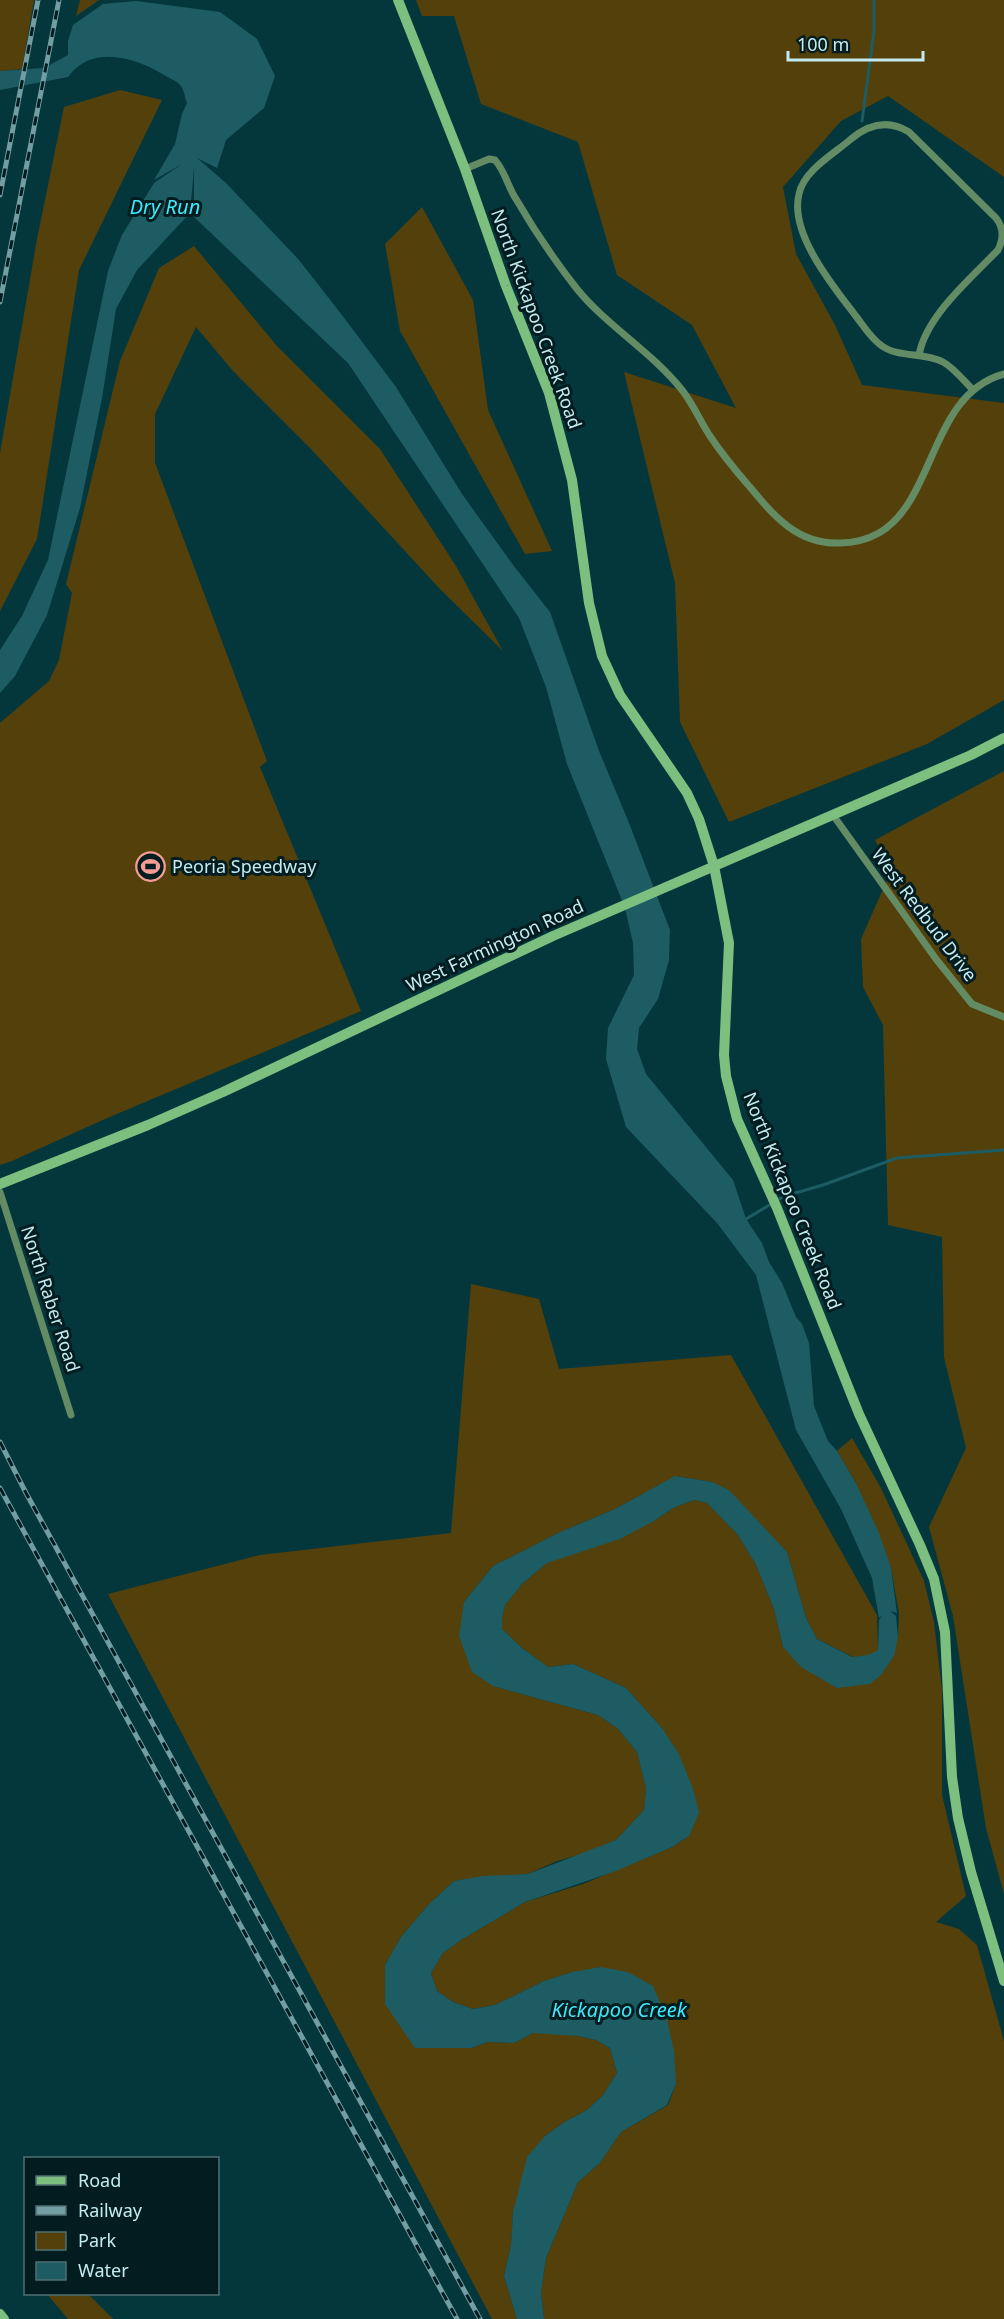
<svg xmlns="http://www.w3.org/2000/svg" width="1004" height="2319" font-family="'Noto Sans',sans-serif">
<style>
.green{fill:#54400b}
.water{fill:#1d5c63}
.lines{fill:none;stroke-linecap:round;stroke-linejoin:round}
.stream{stroke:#1d5c63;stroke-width:3}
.minor{stroke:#638b64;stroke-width:7}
.secondary{stroke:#7dbf7f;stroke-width:10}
.rail-casing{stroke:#729ea3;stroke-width:5}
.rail{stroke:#021c1f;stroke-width:3;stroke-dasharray:9;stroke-linecap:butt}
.labels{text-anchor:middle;stroke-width:6;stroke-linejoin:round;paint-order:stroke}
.street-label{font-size:18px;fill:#c3ebf0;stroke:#021c1f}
.poi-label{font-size:18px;fill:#c3ebf0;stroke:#021c1f;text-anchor:start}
.water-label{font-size:20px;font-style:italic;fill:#3ceafb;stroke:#021c1f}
</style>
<rect width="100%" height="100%" fill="#04373c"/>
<path class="green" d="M0,0H34L22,69L0,71Z
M80,0H99L76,16Z
M416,0H1004V177L888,96L841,121L783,187L796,254L835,325L862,385L1004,403V700L927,744L729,822L680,722L675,583L624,372L736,408L692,325L617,275L578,142L481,104L454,16H422Z
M120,90L162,100L79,270L37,539L0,611V453L37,239L64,107Z
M422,207L473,300L488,410L552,551L525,554L400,331L385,244Z
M194,246L277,346L380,449L456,566L503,651L439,588L311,449L233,371L196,327L155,414V463L267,761L260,767L361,1011L105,1119L12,1161L0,1165V723L49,681L59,660L72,593L66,584L120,361L159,268Z
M1004,771V1894L986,1828L953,1616L929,1527L966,1448L944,1357L942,1237L888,1225L883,1025L863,987L861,939L891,871L875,840Z
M471,1284L539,1299L559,1369L731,1355L877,1615L878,1650L868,1656L853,1657L817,1639L806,1618L787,1552L712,1482L676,1476L615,1509L558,1533L493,1566L464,1602L493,1686L598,1715L618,1729L637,1752L646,1788L644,1810L616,1840L589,1852L557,1861L528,1874L454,1881L428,1905L401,1937L385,1965L415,2048H471L488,2042L514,2043L533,2033H559L578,2036L596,2040L610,2048L617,2073L603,2095L587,2110L566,2121L545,2136L513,2212L511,2245L504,2276L517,2319H492L108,1594L260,1555L451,1533Z
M852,1438L881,1488L924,1581L934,1622L942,1690V1795L966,1896L936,1922L959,1929L977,1945L1004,2041V2319H544L541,2292L546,2258L578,2182L600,2163L621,2132L668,2105L676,2084L572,1972L544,1981L495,2005L473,2009L453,2002L437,1991L431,1973L443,1953L461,1940L525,1902L583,1884L672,1847L689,1836L662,1728L626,1688L573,1664L548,1667L522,1648L502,1629V1618L505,1605L523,1583L547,1563L654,1521L673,1508L694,1500L707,1503L738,1535L756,1565L774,1609L783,1647L837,1688L898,1637L899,1613L891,1568L856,1483L837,1451Z
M47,2294H88L113,2319H68Z"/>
<path class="water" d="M136,1L220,12L257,39L275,76L264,108L226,140L217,168L197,158L226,183L299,260L345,319L396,387L462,494L513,565L550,612L599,751L629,823L670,930L669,960L658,999L639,1028L637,1049L646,1074L733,1180L746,1219L762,1243L769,1262L782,1283L796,1317L802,1324L809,1343L814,1406L828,1441L837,1451L856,1483L879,1533L891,1568L897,1613L890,1611L896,1616L898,1637L894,1656L881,1675L870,1684L837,1688L801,1667L783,1647L774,1609L756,1565L738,1535L707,1503L694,1500L673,1508L654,1521L620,1539L547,1563L523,1583L505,1605L502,1618V1629L522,1648L548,1667L573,1664L626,1688L662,1728L679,1754L693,1789L699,1813L689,1836L672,1847L616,1871L525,1902L461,1940L443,1953L431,1973L437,1991L453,2002L473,2009L495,2005L544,1981L572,1972L601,1967L628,1972L653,1986L666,2016L674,2051L676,2084L667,2105L621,2132L600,2163L578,2182L546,2258L541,2292L544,2319H517L504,2276L511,2245L513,2212L527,2157L545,2136L566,2121L587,2110L603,2095L617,2073L610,2048L596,2040L578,2036L533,2033L514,2043L488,2042L471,2048H415L385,2004V1965L401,1937L428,1905L454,1881L483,1876L528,1874L616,1840L644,1810L646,1788L637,1752L618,1729L598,1715L493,1686L472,1672L459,1636L464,1602L493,1566L558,1533L615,1509L675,1476L712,1482L729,1490L787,1552L806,1618L817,1639L852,1657L868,1655L878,1650L879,1620L882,1616L879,1618L872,1578L841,1509L796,1430L756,1275L717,1223L626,1127L606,1059L608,1028L634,975L633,943L625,908L567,764L546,687L519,618L348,363L194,217V168L190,213L137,270L116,309L102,398L80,508L47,615L15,676L0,693V650L22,616L48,560L108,271L122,235L154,183L182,164L154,180L175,144L182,114L187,103C185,98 184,89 180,85C177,81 169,78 164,75C136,57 91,44 68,77L0,90V71L44,68L68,55V41L73,25L103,4Z"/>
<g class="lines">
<path class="stream" d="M862,121L874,31V0
M777,1200L785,1196L823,1185L897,1158L1004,1150
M746,1219L771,1204"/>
<path class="minor" d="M465,169L489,159L495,160C505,171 508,187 516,199C534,230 555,261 577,289C607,326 652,352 682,390C693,404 700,421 710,436C722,454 735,470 749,486C774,516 798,545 840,543C853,543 868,539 879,533C936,500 930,394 1004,374
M919,355C926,316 971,278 998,250C1004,238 1004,228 996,218L909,132C888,119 869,124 851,139C834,154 804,170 799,194C789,233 833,286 855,315C863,325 871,339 882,346C899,358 924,352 943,362C954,368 964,381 973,390
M833,815L936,959L972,1004L1004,1017
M0,1192L71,1415"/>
<path class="secondary" d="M398,0L465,169L506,286L549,393L572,480L589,603L602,656L620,695L687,793L699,819L714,866L729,943L724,1055L726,1076L737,1119L777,1208L859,1414L920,1545L934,1579L945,1632L952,1777L958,1818L971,1872L1004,1981
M0,1184L148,1125L223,1092L553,936L971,755L1004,738
M0,2314L4,2319"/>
<defs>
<path id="rail" d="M0,195L38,0
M0,302L59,0
M0,1442L26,1493L480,2319
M0,1488L457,2319"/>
</defs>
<use href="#rail" class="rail-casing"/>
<use href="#rail" class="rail"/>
</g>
<defs>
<symbol id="stadium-ring" viewBox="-11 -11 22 22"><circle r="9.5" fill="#021c1f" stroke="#f59c94" stroke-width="1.5"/><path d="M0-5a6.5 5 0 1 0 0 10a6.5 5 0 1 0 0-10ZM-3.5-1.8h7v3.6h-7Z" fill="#f59c94"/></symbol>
</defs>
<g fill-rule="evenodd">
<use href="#stadium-ring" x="134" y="850" width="33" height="33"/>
</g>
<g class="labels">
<g class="street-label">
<text transform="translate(536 319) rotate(70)" y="6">North Kickapoo Creek Road</text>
<text transform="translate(924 915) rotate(53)" y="6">West Redbud Drive</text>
<text transform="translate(495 946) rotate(-25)" y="6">West Farmington Road</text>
<text transform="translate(792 1201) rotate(68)" y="6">North Kickapoo Creek Road</text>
<text transform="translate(50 1299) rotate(72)" y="6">North Raber Road</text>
</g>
<g class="poi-label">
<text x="172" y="873">Peoria Speedway</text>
</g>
<g class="water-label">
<text x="165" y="214">Dry Run</text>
<text x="619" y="2017">Kickapoo Creek</text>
</g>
</g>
<rect x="24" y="2157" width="195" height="138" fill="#021c1f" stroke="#4f6f73" stroke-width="1.5"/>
<rect x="36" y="2176" width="30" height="9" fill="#7dbf7f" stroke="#4f6f73" stroke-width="1.5"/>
<text x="78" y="2187" font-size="18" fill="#c3ebf0">Road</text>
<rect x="36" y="2206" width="30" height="9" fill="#729ea3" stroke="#4f6f73" stroke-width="1.5"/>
<text x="78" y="2217" font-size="18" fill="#c3ebf0">Railway</text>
<rect x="36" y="2232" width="30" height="18" fill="#54400b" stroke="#4f6f73" stroke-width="1.5"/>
<text x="78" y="2247" font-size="18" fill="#c3ebf0">Park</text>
<rect x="36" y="2262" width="30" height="18" fill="#1d5c63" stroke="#4f6f73" stroke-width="1.5"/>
<text x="78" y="2277" font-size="18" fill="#c3ebf0">Water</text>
<path d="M788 51v9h135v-9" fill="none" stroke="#c3ebf0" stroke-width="3"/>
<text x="797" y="51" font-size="18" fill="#c3ebf0" stroke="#021c1f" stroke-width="4.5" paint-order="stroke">100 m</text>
</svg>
